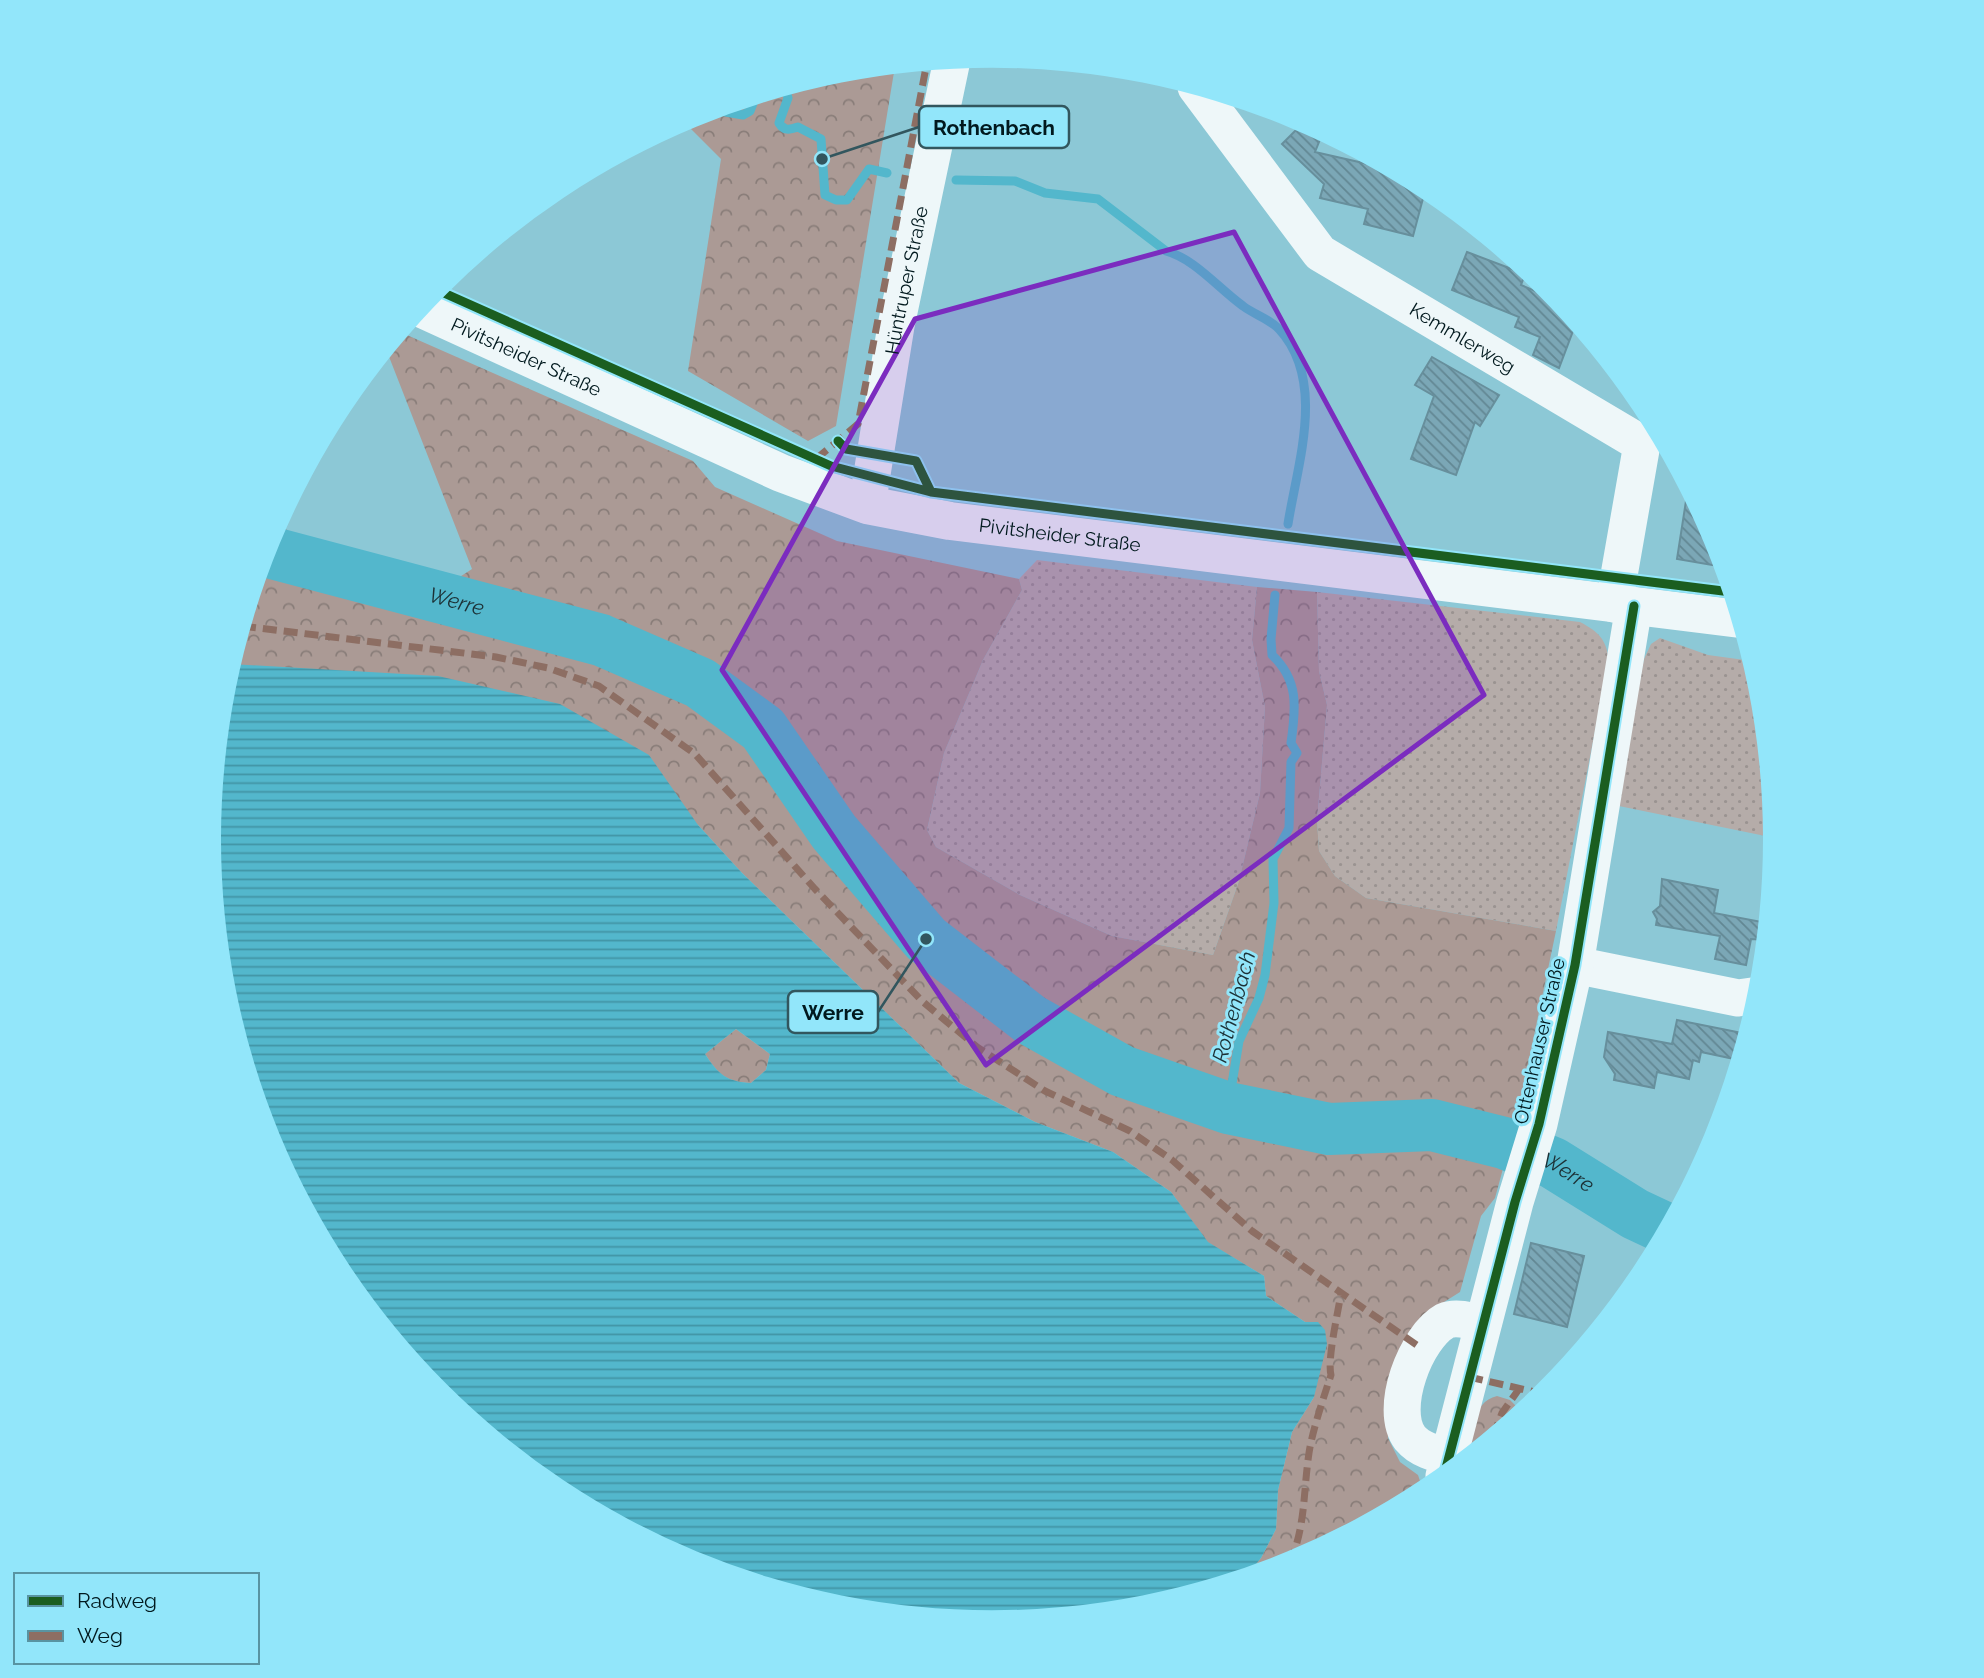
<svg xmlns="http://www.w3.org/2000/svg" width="1984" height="1678" font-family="Raleway,sans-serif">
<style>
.grass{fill:url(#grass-dots)}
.forest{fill:url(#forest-crowns)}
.water{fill:url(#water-rules);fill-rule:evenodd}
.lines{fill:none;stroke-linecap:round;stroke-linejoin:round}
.stream{stroke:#53b7cc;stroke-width:9}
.river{stroke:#53b7cc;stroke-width:52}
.building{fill:url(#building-back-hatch);stroke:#678f9c;stroke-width:2}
.minor{stroke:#eef7f9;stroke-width:37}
.major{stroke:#eef7f9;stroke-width:38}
.quiet{stroke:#8d6e63;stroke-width:7;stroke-dasharray:14 7;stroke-linecap:butt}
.cycleway-casing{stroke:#92e6fa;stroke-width:13}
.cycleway{stroke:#1b5e20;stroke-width:9}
.marked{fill:#7b2cbf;fill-opacity:0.2;stroke:#7b2cbf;stroke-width:5;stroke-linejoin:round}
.labels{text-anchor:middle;stroke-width:6;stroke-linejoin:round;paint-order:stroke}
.street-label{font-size:19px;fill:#01191e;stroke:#92e6fa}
.water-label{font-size:21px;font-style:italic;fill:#1c3035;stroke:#92e6fa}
.leader{fill:none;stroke:#32565e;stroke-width:2.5}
.callout-dot{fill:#32565e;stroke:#92e6fa;stroke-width:2.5}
.callout{fill:#92e6fa;stroke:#32565e;stroke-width:2.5}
.callout-label{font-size:21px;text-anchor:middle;font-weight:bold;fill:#01191e}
</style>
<defs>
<pattern id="grass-dots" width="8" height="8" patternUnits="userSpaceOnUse" patternTransform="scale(1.75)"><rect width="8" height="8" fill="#b5aca9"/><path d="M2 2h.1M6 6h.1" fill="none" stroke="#9a9391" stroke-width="1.8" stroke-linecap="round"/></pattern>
<pattern id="forest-crowns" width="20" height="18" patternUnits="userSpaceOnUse" patternTransform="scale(1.75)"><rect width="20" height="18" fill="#ab9a95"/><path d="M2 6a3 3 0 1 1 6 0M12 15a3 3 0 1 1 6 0" fill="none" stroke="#897d79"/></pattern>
<pattern id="water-rules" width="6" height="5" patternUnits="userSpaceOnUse" patternTransform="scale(1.75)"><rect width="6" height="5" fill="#53b7cc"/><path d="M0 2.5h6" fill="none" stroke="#4294a5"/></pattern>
<pattern id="building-back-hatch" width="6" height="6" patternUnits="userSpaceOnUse" patternTransform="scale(1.75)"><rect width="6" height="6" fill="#7ba7b6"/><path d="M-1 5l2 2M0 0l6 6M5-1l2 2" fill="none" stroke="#628793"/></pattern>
</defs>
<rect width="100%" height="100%" fill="#8cc8d6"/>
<path class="grass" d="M1037,560L1257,587L1252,640L1265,707L1260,793L1239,881L1213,955L1112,936L1020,895L936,847L927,830L944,753L983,660L1022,590L1019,579Z
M1317,592L1580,622C1599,632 1606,639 1609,660L1556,931L1366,898L1335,876L1319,851L1317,820L1327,705L1319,671Z
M1660,638L1708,655L1752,661L1760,687L1775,838L1614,805L1644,659L1651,644Z"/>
<path class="forest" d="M895,66L836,426L808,441L688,371L721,159L683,121L840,71Z
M400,332L693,461L715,487L837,541L1019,579L1022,590L983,660L944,753L927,830L936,847L1020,895L1112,936L1213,955L1239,881L1260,793L1265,707L1252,640L1257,587L1317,592L1319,671L1327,705L1317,820L1319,851L1335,876L1366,898L1556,931L1516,1121L1495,1198L1481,1216L1460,1292L1441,1304L1389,1397L1388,1438L1400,1462L1418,1475L1421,1484L1418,1495L1291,1563L1246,1576L1261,1558L1276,1529L1278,1490L1292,1432L1314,1397L1318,1323L1305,1322L1266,1296L1264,1276L1207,1242L1171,1192L1113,1152L1035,1122L959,1083L742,873L698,825L231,664L269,539L278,521L293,536L328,549L458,578L472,569L386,349Z
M736,1029L770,1054L766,1070L751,1083C726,1082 718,1074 705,1054Z
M1497,1396L1510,1400L1522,1412L1465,1459C1471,1436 1471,1402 1497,1396Z
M787,1591L993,1622L839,1607Z"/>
<path class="water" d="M231,664L438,676L560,704L649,755L698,825L742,873L959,1083L1035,1122L1113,1152L1171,1192L1208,1242L1264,1276L1266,1296L1305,1322H1318L1325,1330L1327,1344L1314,1397L1292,1432L1278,1490L1276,1529L1261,1558L1246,1576L1144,1607L993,1622L787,1591L692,1562L557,1490L438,1392L341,1274L268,1138L224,991L209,839L224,686ZM736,1029L770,1054L766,1070L751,1083C727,1082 718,1074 705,1054Z"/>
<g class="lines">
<path class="stream" d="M785,88L788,98L779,123C784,131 789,130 798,127L821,139L825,195L836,200H847L869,169L887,173
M702,113L720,111L743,115L750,111L756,96
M956,180L1015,181L1045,193L1098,199L1166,251C1195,259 1219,289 1243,306C1255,315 1268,318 1279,329C1327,381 1297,465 1288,524
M1228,1108L1239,1041L1259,998L1265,975L1274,903L1273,859L1289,828L1291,762L1297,753L1291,743C1296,708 1299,680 1272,655L1271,639L1275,595"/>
<path class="river" id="s1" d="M265,551L601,640L700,683L763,729L834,832L926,939L1031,1020L1122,1071L1228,1108L1329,1129L1432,1125L1504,1143L1553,1163L1635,1214L1667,1229"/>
</g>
<path class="building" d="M1304,122L1323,132L1315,152L1394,170L1426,187L1413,236L1364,224L1368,209L1320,198L1324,184L1282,144Z
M1467,252L1525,274L1521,285L1559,301L1573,318L1576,323L1559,368L1533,355L1540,337L1515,327L1519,317L1452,290Z
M1432,357L1499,395L1480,426L1475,422L1456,475L1411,459L1434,396L1415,385Z
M1688,488L1716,540L1724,567L1677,559Z
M1662,879L1718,890L1714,913L1767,923L1765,940L1751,939L1746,965L1715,959L1720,936L1656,925L1657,919L1653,912L1660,906Z
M1677,1020L1747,1034L1739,1060L1701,1052L1699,1062L1693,1060L1689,1079L1657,1072L1654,1088L1614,1080L1615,1074L1604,1057L1608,1032L1672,1044Z
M1531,1243L1584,1256L1567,1327L1514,1314Z"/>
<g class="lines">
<g class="minor">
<path id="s2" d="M1196,87L1320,253L1642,444L1614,604"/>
<path id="s3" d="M867,505L896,326L952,60"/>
<path d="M1575,965L1738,998L1759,995"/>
<path d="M1449,1456C1434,1453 1420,1450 1410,1438C1388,1409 1416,1337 1445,1321C1456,1316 1472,1321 1483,1324"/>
<path d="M1444,1476L1515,1202L1539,1124L1575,965L1634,606"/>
</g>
<path class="major" id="s4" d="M420,308L781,473L867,505L950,521L1740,619"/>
<path class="quiet" d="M816,459L858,424L927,62
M242,626L496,657L548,668L599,686L695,754L815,889L922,1001L977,1047L1045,1091L1130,1131L1172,1160L1252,1231L1421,1348
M1469,1377L1544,1394
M1493,1436L1502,1413L1519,1389
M1290,1563C1306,1524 1303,1493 1309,1453C1312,1432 1324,1396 1331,1375C1327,1359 1338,1313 1341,1293"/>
<defs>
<path id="cycleway" d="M435,289L831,466L931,492L1731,592
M838,441L846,449L916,461L931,492
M1444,1476L1515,1202L1539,1124L1575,965L1634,606"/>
</defs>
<use href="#cycleway" class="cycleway-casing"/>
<use href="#cycleway" class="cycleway"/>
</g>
<path class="marked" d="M1234,232L1484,695L986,1065L722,670L915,319Z"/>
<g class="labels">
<g class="street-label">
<text dy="7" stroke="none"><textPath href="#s3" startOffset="228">Hüntruper Straße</textPath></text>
<text dy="7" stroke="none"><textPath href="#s2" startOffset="373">Kemmlerweg</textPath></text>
<text dy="7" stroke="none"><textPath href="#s4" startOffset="117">Pivitsheider Straße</textPath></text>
<text dy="7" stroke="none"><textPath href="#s4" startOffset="684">Pivitsheider Straße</textPath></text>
<text transform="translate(1539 1041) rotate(-77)" y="7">Ottenhauser Straße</text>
</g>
<g class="water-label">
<text dy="7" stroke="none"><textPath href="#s1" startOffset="198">Werre</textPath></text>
<text transform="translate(1234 1007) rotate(-75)" y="7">Rothenbach</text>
<text dy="7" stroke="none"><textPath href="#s1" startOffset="1500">Werre</textPath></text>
</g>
</g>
<path d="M0 0H1984V1678H0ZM221 839a771 771 0 1 1 1542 0a771 771 0 1 1-1542 0Z" fill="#92e6fa" fill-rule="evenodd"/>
<path class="leader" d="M822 159L919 127M926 939L878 1012"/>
<g class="callout-dot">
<circle cx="822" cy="159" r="7"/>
<circle cx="926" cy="939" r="7"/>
</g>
<g class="callout">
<rect x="919" y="106" width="150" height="42" rx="7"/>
<rect x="788" y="991" width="90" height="42" rx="7"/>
</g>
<g class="callout-label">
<text x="994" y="135">Rothenbach</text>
<text x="833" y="1020">Werre</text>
</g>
<rect x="14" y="1573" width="245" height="91" fill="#92e6fa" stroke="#5894a2" stroke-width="2"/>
<rect x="28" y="1596" width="35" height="10" fill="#1b5e20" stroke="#5894a2" stroke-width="2"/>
<text x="77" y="1608" font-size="21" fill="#01191e">Radweg</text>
<rect x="28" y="1631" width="35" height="10" fill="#8d6e63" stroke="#5894a2" stroke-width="2"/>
<text x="77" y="1643" font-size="21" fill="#01191e">Weg</text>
</svg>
